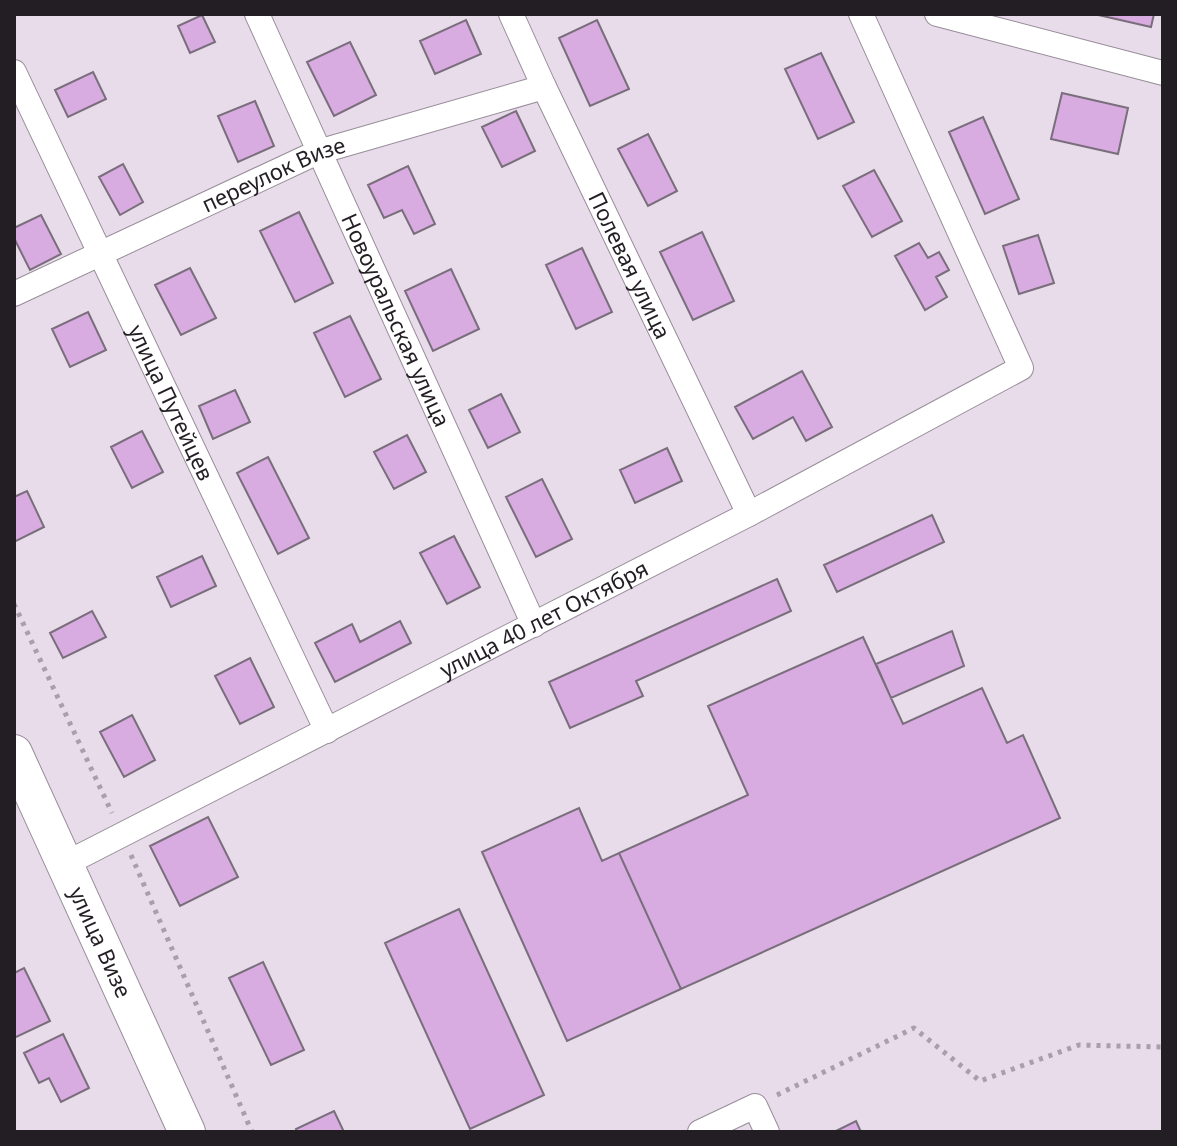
<svg xmlns="http://www.w3.org/2000/svg" width="1177" height="1146" font-family="'Noto Sans',sans-serif">
<style>
.building{fill:#d9ace1;stroke:#796e7b;stroke-width:2}
.lines{fill:none;stroke-linecap:round;stroke-linejoin:round}
.street-casing{stroke:#988d9a;stroke-width:26}
.secondary-casing{stroke:#988d9a;stroke-width:38}
.path{stroke:#a99eab;stroke-width:5;stroke-dasharray:4 6;stroke-linecap:butt}
.street{stroke:#fff;stroke-width:24}
.secondary{stroke:#fff;stroke-width:36}
.labels{text-anchor:middle;stroke-width:6;stroke-linejoin:round;paint-order:stroke}
.street-label{font-size:22px;fill:#231e24;stroke:#e8dbea}
</style>
<rect width="100%" height="100%" fill="#e8dbea"/>
<path class="building" d="M1094,14H1154L1151,27Z
M202,15L215,42L190,53L178,26Z
M466,20L481,54L435,74L420,41Z
M597,20L629,89L590,106L559,38Z
M350,42L376,95L334,116L307,62Z
M821,53L854,122L818,139L785,69Z
M93,72L106,99L68,117L55,90Z
M1062,93L1128,108L1118,154L1051,139Z
M255,101L274,146L238,162L218,116Z
M516,111L535,151L502,167L482,127Z
M983,117L1019,199L985,214L949,132Z
M648,134L677,191L648,206L618,149Z
M123,164L143,202L120,215L99,177Z
M408,166L435,224L414,234L402,210L384,218L368,185Z
M874,170L902,221L872,237L843,186Z
M299,212L333,283L295,302L260,231Z
M41,215L61,254L30,270L14,238V228Z
M702,232L734,301L693,320L660,252Z
M1038,235L1054,283L1019,294L1003,246Z
M919,243L928,258L939,252L949,270L936,277L947,297L925,310L895,256Z
M582,248L612,312L576,329L546,265Z
M190,268L216,318L181,335L155,285Z
M451,269L479,329L433,351L405,291Z
M88,312L106,350L70,367L52,329Z
M350,316L381,379L345,397L314,333Z
M802,371L832,427L806,441L793,417L753,439L735,407Z
M235,390L250,422L213,439L199,406Z
M501,394L520,432L488,448L469,410Z
M142,431L163,472L132,488L111,447Z
M407,435L426,472L394,489L374,452Z
M667,448L682,481L635,503L620,470Z
M268,457L309,538L278,554L237,473Z
M542,479L572,539L536,557L506,497Z
M27,491L44,527L14,542V497Z
M932,515L944,542L837,592L824,565Z
M454,536L480,587L447,604L420,553Z
M202,556L216,586L171,607L157,577Z
M777,579L791,611L636,681L643,696L570,728L549,682Z
M92,611L106,637L63,658L50,633Z
M400,621L411,643L335,682L315,643L352,624L360,642Z
M952,631L964,666L891,698L876,664Z
M863,637L903,724L982,688L1007,743L1023,735L1060,818L681,989L619,853L748,795L708,706Z
M250,658L274,707L240,724L215,676Z
M132,715L155,760L124,777L100,732Z
M579,808L602,861L619,853L681,989L567,1041L482,852Z
M208,817L238,877L180,906L150,846Z
M459,909L544,1095L470,1129L385,943Z
M263,962L304,1050L271,1065L229,978Z
M24,968L50,1021L14,1038V973Z
M63,1034L89,1088L61,1102L49,1078L39,1083L24,1053Z
M334,1111L344,1132H297L296,1129Z
M856,1121L861,1132H834Z"/>
<g class="lines">
<defs>
<g id="street">
<path id="s1" d="M257,14L534,625"/>
<path id="s2" d="M511,14L544,87L749,514"/>
<path d="M937,14L1163,73"/>
<path id="s3" d="M14,72L327,731"/>
<path id="s4" d="M14,294L318,152L544,87"/>
<path id="s5" d="M65,864L749,514L1021,368L861,14"/>
<path d="M700,1132L755,1106L767,1132"/>
</g>
<g id="secondary">
<path id="s6" d="M14,753L187,1132"/>
</g>
</defs>
<use href="#street" class="street-casing"/>
<use href="#secondary" class="secondary-casing"/>
<path class="path" d="M14,604L112,813
M131,855L252,1132
M777,1095L914,1028L980,1081L1079,1045L1163,1047"/>
<use href="#street" class="street"/>
<use href="#secondary" class="secondary"/>
</g>
<g class="labels">
<g class="street-label">
<text dy="8" stroke="none"><textPath href="#s4" startOffset="286">переулок Визе</textPath></text>
<text dy="8" stroke="none"><textPath href="#s2" startOffset="278">Полевая улица</textPath></text>
<text dy="8" stroke="none"><textPath href="#s1" startOffset="336">Новоуральская улица</textPath></text>
<text dy="8" stroke="none"><textPath href="#s3" startOffset="366">улица Путейцев</textPath></text>
<text dy="8" stroke="none"><textPath href="#s5" startOffset="538">улица 40 лет Октября</textPath></text>
<text dy="8" stroke="none"><textPath href="#s6" startOffset="208">улица Визе</textPath></text>
</g>
</g>
<rect width="1177" height="1146" fill="none" stroke="#231e24" stroke-width="32"/>
</svg>
